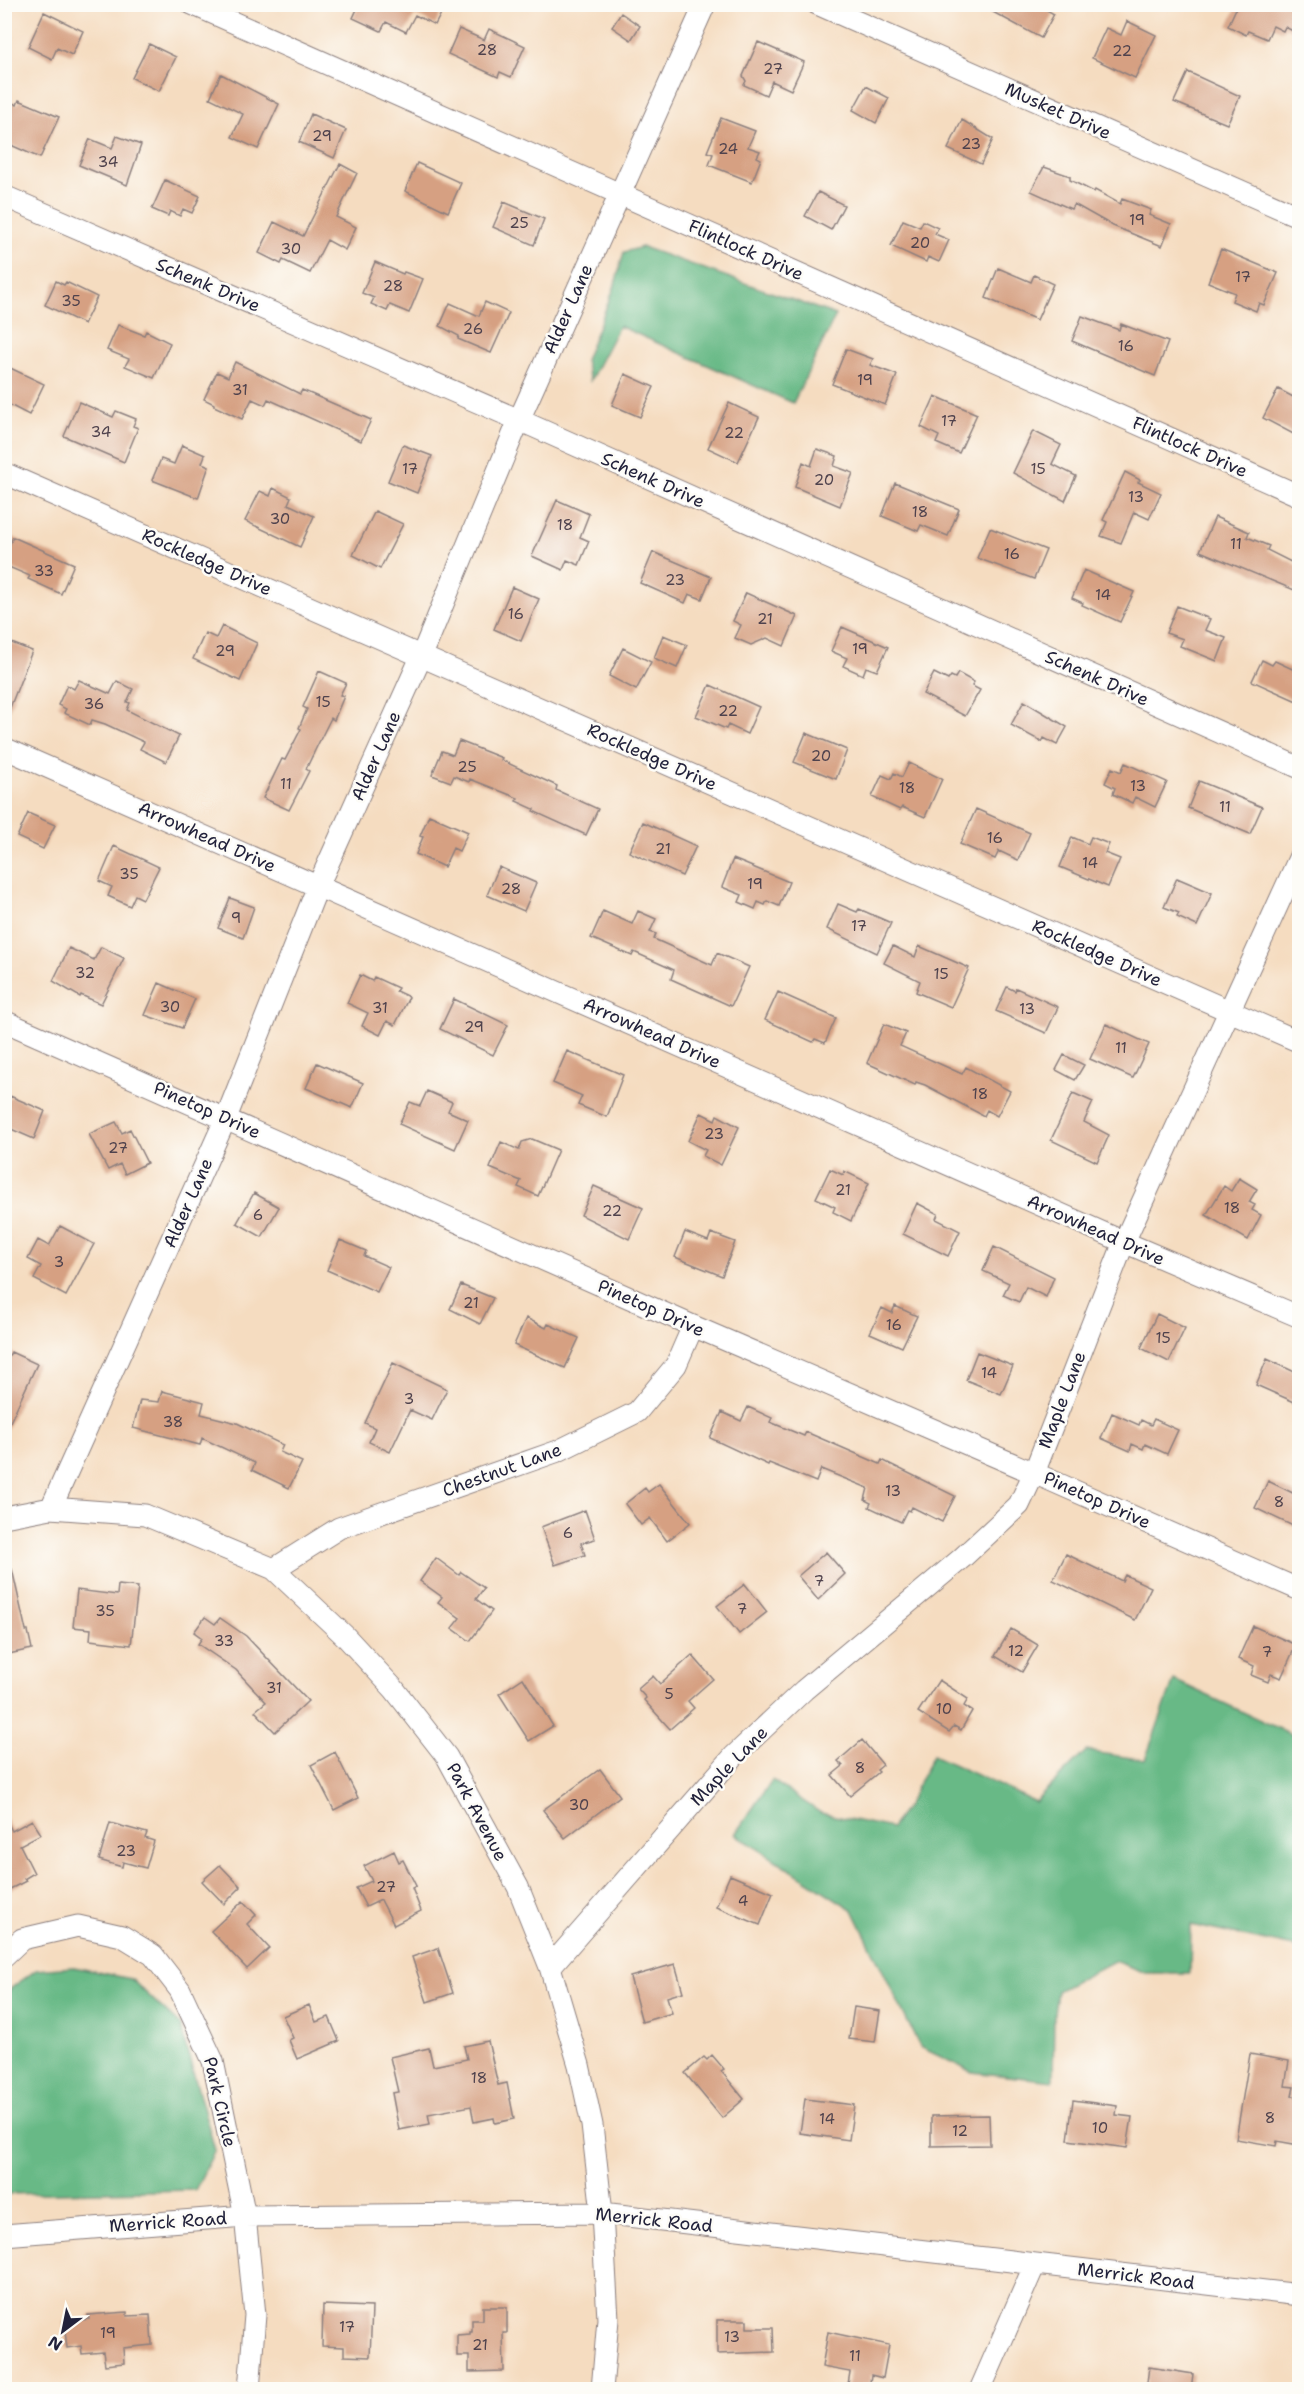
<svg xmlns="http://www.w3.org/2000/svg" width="1304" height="2394" font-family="'Shantell Sans',sans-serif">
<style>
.forest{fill:#68b986;stroke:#456e60;stroke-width:1.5}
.building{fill:#d6a082}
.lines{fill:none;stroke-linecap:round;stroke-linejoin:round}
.street-casing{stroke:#8c7f7e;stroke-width:23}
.street{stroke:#fff;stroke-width:21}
.labels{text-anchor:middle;stroke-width:5;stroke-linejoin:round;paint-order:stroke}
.number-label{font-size:15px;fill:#4f424d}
.street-label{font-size:18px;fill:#22223b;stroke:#fdfcf7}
</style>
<rect width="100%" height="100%" fill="#fdfcf7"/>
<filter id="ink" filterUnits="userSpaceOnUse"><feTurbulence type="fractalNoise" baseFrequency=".0167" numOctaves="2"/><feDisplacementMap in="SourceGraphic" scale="12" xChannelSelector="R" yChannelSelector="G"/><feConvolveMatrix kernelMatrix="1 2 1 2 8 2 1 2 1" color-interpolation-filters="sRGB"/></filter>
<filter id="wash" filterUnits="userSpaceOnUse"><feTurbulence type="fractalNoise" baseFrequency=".008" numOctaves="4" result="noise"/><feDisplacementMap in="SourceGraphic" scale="24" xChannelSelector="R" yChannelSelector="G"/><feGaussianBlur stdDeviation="1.35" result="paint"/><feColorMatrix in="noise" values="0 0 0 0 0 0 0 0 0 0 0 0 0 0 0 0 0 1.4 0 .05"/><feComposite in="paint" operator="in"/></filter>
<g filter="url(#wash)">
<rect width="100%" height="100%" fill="#f5dcc0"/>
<path class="forest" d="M642,247L836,315L793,403L619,326L590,381L585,360L614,288L624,252Z
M1174,1680L1299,1738V1948L1191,1925L1190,1973H1146L1114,1961L1057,1991L1054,2013L1053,2081L972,2072L920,2047L853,1910L735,1834L772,1780L821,1813L891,1828L907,1806L933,1755L1035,1802L1086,1751L1145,1760Z
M74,1967L131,1979L180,2025L215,2150L195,2190L5,2194V2000L10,1989L36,1970Z"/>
<g id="blocks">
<path class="building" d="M353,4H446L435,25L415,15L406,32L386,22L381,31L353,18L358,7Z
M978,4H1036L1054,14L1041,38Z
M1238,4H1299V21L1295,32L1285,27L1283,31L1273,26L1267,39L1248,31L1246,35L1228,26Z
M44,12L83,31L72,55L57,48L52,59L28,47Z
M621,13L640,26L631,40L612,27Z
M1127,21L1156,35L1135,78L1092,58L1106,28L1121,35Z
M459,29L484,40L489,29L525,46L511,77L500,72L498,77L448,54Z
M758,42L804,62L791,90L772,81L766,95L744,85L746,81L743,76Z
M149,44L176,57L159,91L132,78Z
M1188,72L1240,96L1227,124L1174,102Z
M221,74L279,104L258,149L232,137L243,114L210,98Z
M866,86L889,98L876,123L853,110Z
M4,99L17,105L19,100L59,117L40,158L4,142Z
M311,114L346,130L334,158L299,142Z
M721,118L755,131L748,147L760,151L757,157L761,159L752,182L709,165L713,154L707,152Z
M962,120L993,139L981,164L948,149Z
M117,136L141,145L127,185L79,165L90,139L112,148Z
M417,163L461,183L448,212L405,191Z
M340,164L357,173L336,217L356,227L345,250L327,240L310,273L283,260L281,264L259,253L274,222L303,236Z
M1044,167L1070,176V180L1094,192L1095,190L1120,204L1122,199L1151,210L1149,215L1171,224L1162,246L1113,226L1074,204L1071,209L1031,191Z
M165,180L200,196L192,213L183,209L180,216L170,211L168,216L152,209Z
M818,192L844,205L831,230L805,216Z
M504,202L544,219L534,245L493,227Z
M903,220L920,227L923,221L938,228L935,234L949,240L939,262L928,257L926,262L891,246Z
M1221,249L1278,273L1264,305L1259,303L1256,311L1232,301L1235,293L1208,282Z
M375,262L403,274L404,272L423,279L409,313L390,305L387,311L371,304L374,298L362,293Z
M998,268L1031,282L1034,275L1053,284L1037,320L986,298Z
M56,281L64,285L66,282L97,297L84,324L45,305Z
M485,302L509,313L491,353L458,339L459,336L440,326L450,303L479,316Z
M1082,316L1119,330L1121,324L1168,342L1155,376L1072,341Z
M118,325L144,335L146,331L170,343L154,378L125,366L129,359L107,350Z
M846,349L873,359L870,365L897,375L885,405L832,384Z
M235,362L300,394L302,390L371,420L361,441L268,399L265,405L252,399L242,419L214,406V404L204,399L217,372L228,377Z
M4,365L44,384L29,415L4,402Z
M625,374L654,387L640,417L612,405Z
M1278,389L1299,400V437L1263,418Z
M935,396L977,414L959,453L936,443L939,436L921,427Z
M79,402L113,417L116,411L136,419L133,426L138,428L124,462L64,436Z
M729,403L759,417L738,462L708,448Z
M1033,431L1061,445L1052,464L1076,476L1065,501L1013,473Z
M182,445L205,455L202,463L209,466L198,498L152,480L161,459L174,464Z
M403,445L432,456L417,493L388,481Z
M817,449L837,456L834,466L853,473L840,506L795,487L803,462L811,466Z
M1125,472L1140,480L1138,482L1161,493L1149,519L1134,512L1121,543L1101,536L1107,522L1103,520Z
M895,483L959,509L948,536L921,525L918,531L882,516Z
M273,488L291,497L288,504L314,516L300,547L245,521L260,491L270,496Z
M557,500L589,514L580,537L589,541L579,565L567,560L563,570L532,556Z
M375,511L403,524L380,569L353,555Z
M1215,517L1249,532L1247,537L1269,546L1267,550L1299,566V592L1200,551Z
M990,528L1046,550L1034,579L977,558Z
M13,537L74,564L61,594L28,579L30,576L4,565V557Z
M653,552L711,577L702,599L689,594L685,603L640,583Z
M1084,570L1134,592L1120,622L1082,605L1083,603L1072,598Z
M512,587L539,599L521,641L494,629Z
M746,593L797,616L784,646L767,638L751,645L735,638L741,625L733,621Z
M1177,606L1210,619L1205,630L1226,638L1217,661L1180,646L1183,639L1166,633Z
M222,626L257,643L240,681L193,659L205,633L216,638Z
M842,627L888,647L877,671L866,667L863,675L843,666L847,658L831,651Z
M663,635L687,645L677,668L654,658Z
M4,640L32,651L6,718H4Z
M623,648L651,662L636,690L609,676Z
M1262,660L1272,665L1275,661L1299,672V702L1252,681Z
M319,671L346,683L340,695L344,696L334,720L331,718L321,738L306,769L309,771L289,810L263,798L282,759L285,760L301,729L299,728L307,709L303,707Z
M934,673L948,680L951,676L955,678L958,673L974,682L972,686L980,690L965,716L923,694Z
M79,680L110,694L117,681L133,689L127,702L130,703L127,710L179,736L166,762L140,749L144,742L105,724L92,720L90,725L64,713L66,709L58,705L67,685L74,689Z
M710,685L759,707L747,734L728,725L726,729L696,716Z
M1024,701L1067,727L1057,745L1044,738L1042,742L1011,725Z
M806,733L847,750L836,779L794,762Z
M459,741L502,758L501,760L557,786L556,790L598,809L586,835L533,811L534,809L516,801L518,798L470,779L469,782L454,776L451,782L432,775L442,751L453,755Z
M909,763L942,779L925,817L902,807L900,810L872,797L882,775L891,779L894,773L902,777Z
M1125,763L1167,782L1155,807L1135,797L1132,803L1113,794L1115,788L1105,783L1112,768L1121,772Z
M1199,781L1262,807L1250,834L1188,808Z
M976,809L1030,833L1018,860L999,851L995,859L960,844Z
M28,813L55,825L43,849L17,837Z
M429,815L468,832L459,851L453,848L444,867L416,854L423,837L420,836Z
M643,822L696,846L682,876L629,852Z
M1072,837L1088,844L1091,837L1109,844L1105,853L1120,859L1108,887L1060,867Z
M114,846L159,867L143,899L135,895L130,906L108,896L112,887L99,881Z
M733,859L789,882L779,906L767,901L765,905L758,902L755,909L739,902L742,895L722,887Z
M499,867L536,883L524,911L487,895Z
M1177,878L1212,893L1197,926L1177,917L1179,913L1164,907Z
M230,898L254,907L243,938L218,928Z
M838,904L857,912L859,909L891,923L877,953L827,929Z
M603,911L632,924L638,911L656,919L650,932L656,934L654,939L712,965L717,953L749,967L731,1006L671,979L674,970L634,952L632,956L591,938Z
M893,946L915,957L919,946L969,968L951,1007L916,992L920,981L884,963Z
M101,947L124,958L101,1004L81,995L80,997L53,981L69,948L94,960Z
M360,975L372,981L374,977L398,988L396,991L409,997L395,1025L387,1021L380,1035L362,1026L368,1013L347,1003Z
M159,983L195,999L182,1028L145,1015Z
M1007,987L1015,991L1016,988L1058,1007L1046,1033L996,1011Z
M778,992L836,1018L825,1043L815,1039L813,1042L765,1020Z
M454,999L508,1025L493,1055L440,1029Z
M884,1024L906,1033L900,1046L962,1074L966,1067L1010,1091L997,1116L987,1110L984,1116L925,1085L916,1082L915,1085L867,1063Z
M1106,1024L1149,1044L1133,1078L1090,1059Z
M567,1051L623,1075L607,1117L578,1105L582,1096L553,1083Z
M1064,1055L1084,1065L1075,1080L1056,1070Z
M317,1063L363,1083L352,1108L306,1088Z
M427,1091L452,1102L448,1111L468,1120L455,1149L399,1124L410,1102L420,1106Z
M1073,1093L1093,1102L1084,1122L1109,1135L1097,1162L1051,1140Z
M10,1096L45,1111L34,1139L4,1126V1108Z
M701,1113L715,1120L717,1115L739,1127L721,1165L703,1156L706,1150L688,1141Z
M116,1122L122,1133L130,1129L147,1163L125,1174L120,1164L108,1170L89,1134Z
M532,1139L558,1150L538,1196L518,1187L521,1181L490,1168L501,1142L519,1150L522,1142Z
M830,1169L843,1175L844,1171L869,1183L851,1221L833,1212L835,1207L816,1198Z
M1239,1178L1257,1189L1249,1202L1255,1205L1252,1210L1261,1215L1248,1240L1206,1215L1224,1186L1231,1191Z
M594,1186L643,1208L629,1239L581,1215Z
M254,1193L279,1207L262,1237L237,1223Z
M917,1203L938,1214L936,1219L960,1231L948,1256L903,1234Z
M60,1226L94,1244L66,1296L34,1279L41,1266L28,1259L38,1240L49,1246Z
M685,1232L708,1241L711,1233L735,1242L722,1276L675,1257Z
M340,1240L366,1251L364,1256L389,1267L377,1292L327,1270Z
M994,1247L1054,1277L1046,1297L1026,1287L1019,1302L1003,1295L1009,1283L983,1271Z
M461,1285L493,1298L480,1324L450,1309Z
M895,1306L917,1316L902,1347L870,1333L882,1308L892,1313Z
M1157,1314L1185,1328L1169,1362L1141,1348Z
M526,1318L546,1328L548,1324L579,1338L565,1368L514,1345Z
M11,1352L37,1364L4,1435V1366Z
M977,1352L1013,1366L1001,1394L966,1380Z
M1267,1359L1299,1374V1404L1256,1385Z
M393,1363L447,1389L432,1420L410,1410L390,1452L369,1442L375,1428L365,1423Z
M162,1391L204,1402L201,1414L237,1423L283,1445L280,1452L302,1462L289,1488L252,1470L255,1463L202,1438L200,1445L133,1428L140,1400L159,1402Z
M748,1407L772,1418L770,1422L804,1436L806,1432L880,1464L882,1460L955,1496L942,1522L912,1507L910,1511L907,1510L901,1522L869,1507L871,1503L865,1500L868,1488L821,1469L816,1482L769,1463L768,1465L710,1438L722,1412L741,1421Z
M1112,1413L1139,1425L1141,1420L1151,1425L1154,1419L1178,1430L1167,1454L1145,1444L1143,1449L1132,1444L1130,1451L1101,1438Z
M1268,1481L1299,1496V1513L1293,1526L1255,1508Z
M659,1484L690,1523L667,1541L650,1518L641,1525L625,1504L645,1488L648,1492Z
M585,1510L595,1539L581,1543L585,1555L555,1565L541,1527Z
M826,1552L845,1574L818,1600L798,1576Z
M1066,1554L1122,1581L1125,1575L1151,1587L1135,1620L1053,1580Z
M436,1558L459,1575L461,1572L484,1588L476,1599L492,1611L470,1641L452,1628L460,1618L438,1602L442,1597L420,1581Z
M12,1569L26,1631H28L32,1649L4,1655V1570Z
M745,1584L767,1612L739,1634L717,1606Z
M118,1585L138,1587L131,1645L90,1640L91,1629L73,1627L77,1590L117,1595Z
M205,1617L215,1624L220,1618L246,1636L308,1701L275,1732L255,1711L266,1702L236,1670L198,1644L202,1638L194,1632Z
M1253,1626L1296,1645L1281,1678L1271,1674L1268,1682L1251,1675L1254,1666L1238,1659Z
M1011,1629L1038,1645L1022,1672L995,1656Z
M692,1655L713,1679L688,1701L694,1708L670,1729L644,1700L646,1698L638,1689L653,1676L660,1684Z
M523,1678L553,1726L529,1741L499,1694Z
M939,1680L968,1699L964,1706L972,1711L961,1730L954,1726L949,1732L918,1712Z
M862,1740L883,1765L877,1770L879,1772L850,1796L832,1775L843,1766L838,1761Z
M335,1752L358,1798L334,1810L311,1765Z
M600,1769L620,1796L565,1838L543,1810Z
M4,1816L12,1831L32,1820L41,1834L20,1845L34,1873L24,1879L26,1881L4,1892Z
M110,1823L147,1833L145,1838L154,1841L146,1868L123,1862L122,1867L99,1860Z
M394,1851L399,1862L403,1860L416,1886L412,1888L421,1911L394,1925L381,1900L366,1907L356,1888L372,1881L364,1866Z
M220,1865L241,1887L224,1904L202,1881Z
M730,1875L773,1893L760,1925L716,1907Z
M243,1901L256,1915L247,1924L269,1948L247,1969L211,1931Z
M438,1948L453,1993L427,2002L412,1957Z
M675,1964L683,1992L667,1997L672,2013L642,2022L630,1977Z
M309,2005L316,2022L329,2017L339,2041L297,2059L289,2040L293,2038L283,2016Z
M854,2007L880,2011L875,2042L849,2039Z
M488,2041L498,2085L507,2083L514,2119L495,2123L494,2118L474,2122L471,2106L428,2114L430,2124L399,2130L392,2093L398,2092L390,2057L429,2048L433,2066L467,2059L464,2046Z
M1250,2054L1289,2061L1285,2086L1294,2087L1292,2096L1299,2097V2145L1277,2141L1276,2146L1236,2139Z
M712,2055L724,2069L721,2071L744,2099L722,2118L685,2073L704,2057L707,2060Z
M805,2099L854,2105L849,2140L800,2133Z
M1073,2100L1117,2106L1116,2115L1132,2117L1127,2148L1068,2140Z
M989,2115L990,2145L931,2146V2116Z
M323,2305L372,2307L370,2357L344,2356V2347L322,2346Z
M483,2307H507V2333H503L504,2371L469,2372V2356H457V2335L470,2334V2332H472V2320H483Z
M127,2312V2316L150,2315L152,2345L123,2348L124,2363L105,2365L103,2352L82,2354L81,2346L67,2348L64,2322L89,2319L88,2315Z
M717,2320H747V2328H773L774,2352L717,2354Z
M828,2332L889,2345L883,2378L871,2375L869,2390H847L850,2372L822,2367Z
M1149,2367L1193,2374L1191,2390H1146Z"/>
</g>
</g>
<g filter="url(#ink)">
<use href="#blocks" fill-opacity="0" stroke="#8c7f7e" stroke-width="1.5"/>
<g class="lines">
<defs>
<path id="street" d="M192,4L1300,496
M817,4L1300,217
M4,196L519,420L1300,768
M4,473L1300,1042
M4,748L1124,1242L1300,1317
M4,1021L693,1326L1034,1473L1300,1590
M51,1508L226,1118L318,886L422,655L519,420L705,4
M4,1517L51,1508L145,1515L274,1569L345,1636L394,1689L447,1757L518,1887L550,1967L579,2065L592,2125L602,2213L608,2319L602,2390
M274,1569L339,1528L558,1451L637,1412L676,1365L693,1326
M4,1956L22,1939L78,1926L122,1936L153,1955L180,1990L213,2061L245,2216L255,2315L249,2390
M550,1967L734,1756L804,1690L962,1558L1019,1505L1034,1473L1124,1242L1300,856
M4,2235L245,2216L602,2213L1300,2295
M980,2390L1035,2264"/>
</defs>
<use href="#street" class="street-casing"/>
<use href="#street" class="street"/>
</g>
</g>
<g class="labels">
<g class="number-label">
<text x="487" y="55">28</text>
<text x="1122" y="56">22</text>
<text x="773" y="74">27</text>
<text x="322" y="141">29</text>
<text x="971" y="149">23</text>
<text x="728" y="154">24</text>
<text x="108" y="167">34</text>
<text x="1137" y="225">19</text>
<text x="519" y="228">25</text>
<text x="920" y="248">20</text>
<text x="291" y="254">30</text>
<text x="1243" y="282">17</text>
<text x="393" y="291">28</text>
<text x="71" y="306">35</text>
<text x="473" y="334">26</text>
<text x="1126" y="351">16</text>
<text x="865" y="385">19</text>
<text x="240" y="395">31</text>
<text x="949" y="426">17</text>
<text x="101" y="437">34</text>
<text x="734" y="438">22</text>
<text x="410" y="474">17</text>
<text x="1038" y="474">15</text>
<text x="824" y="485">20</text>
<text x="1136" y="502">13</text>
<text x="920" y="517">18</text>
<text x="280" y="524">30</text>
<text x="565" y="530">18</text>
<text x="1236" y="549">11</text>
<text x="1012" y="559">16</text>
<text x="44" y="576">33</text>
<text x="675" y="585">23</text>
<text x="1103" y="600">14</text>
<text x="516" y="619">16</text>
<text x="765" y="624">21</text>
<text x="860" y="654">19</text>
<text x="225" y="656">29</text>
<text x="323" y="707">15</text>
<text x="94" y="709">36</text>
<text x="728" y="716">22</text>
<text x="821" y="761">20</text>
<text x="467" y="772">25</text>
<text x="286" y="789">11</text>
<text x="1138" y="791">13</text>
<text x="907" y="793">18</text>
<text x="1225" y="812">11</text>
<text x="995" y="843">16</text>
<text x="663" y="854">21</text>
<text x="1090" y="868">14</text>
<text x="129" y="879">35</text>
<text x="755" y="889">19</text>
<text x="511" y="894">28</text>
<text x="236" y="923">9</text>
<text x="859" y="931">17</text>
<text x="85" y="978">32</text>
<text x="941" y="979">15</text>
<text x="170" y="1012">30</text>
<text x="380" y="1013">31</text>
<text x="1027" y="1014">13</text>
<text x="474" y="1032">29</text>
<text x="1121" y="1053">11</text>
<text x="980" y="1099">18</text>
<text x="714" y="1139">23</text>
<text x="118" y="1153">27</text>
<text x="843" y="1195">21</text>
<text x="1232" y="1213">18</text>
<text x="612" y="1216">22</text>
<text x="258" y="1220">6</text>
<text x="59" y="1267">3</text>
<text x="471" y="1308">21</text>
<text x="894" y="1330">16</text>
<text x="1163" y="1343">15</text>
<text x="989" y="1378">14</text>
<text x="409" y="1404">3</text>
<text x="173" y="1427">38</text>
<text x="893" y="1496">13</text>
<text x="1279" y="1507">8</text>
<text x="568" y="1538">6</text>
<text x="819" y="1586">7</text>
<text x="742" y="1614">7</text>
<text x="105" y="1616">35</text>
<text x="224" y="1646">33</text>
<text x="1016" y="1656">12</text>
<text x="1267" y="1657">7</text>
<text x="274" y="1693">31</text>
<text x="669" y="1699">5</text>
<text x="944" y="1714">10</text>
<text x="860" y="1773">8</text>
<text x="579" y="1810">30</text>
<text x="126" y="1856">23</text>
<text x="386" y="1892">27</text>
<text x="743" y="1906">4</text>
<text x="479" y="2083">18</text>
<text x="1270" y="2123">8</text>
<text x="827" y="2124">14</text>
<text x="1100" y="2133">10</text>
<text x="960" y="2136">12</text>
<text x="347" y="2332">17</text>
<text x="108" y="2338">19</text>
<text x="732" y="2342">13</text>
<text x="480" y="2350">21</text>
<text x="855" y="2361">11</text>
</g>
<g class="street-label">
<text transform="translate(1058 111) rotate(24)" y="6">Musket Drive</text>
<text transform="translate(746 250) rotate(24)" y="6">Flintlock Drive</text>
<text transform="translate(208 285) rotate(23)" y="6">Schenk Drive</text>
<text transform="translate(568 309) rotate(-66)" y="6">Alder Lane</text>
<text transform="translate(1190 447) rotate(24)" y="6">Flintlock Drive</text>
<text transform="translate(653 480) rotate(24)" y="6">Schenk Drive</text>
<text transform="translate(207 562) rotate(24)" y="6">Rockledge Drive</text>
<text transform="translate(1097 678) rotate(24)" y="6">Schenk Drive</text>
<text transform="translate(376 756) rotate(-66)" y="6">Alder Lane</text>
<text transform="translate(652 757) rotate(24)" y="6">Rockledge Drive</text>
<text transform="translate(207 837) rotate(24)" y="6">Arrowhead Drive</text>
<text transform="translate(1097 953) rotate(24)" y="6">Rockledge Drive</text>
<text transform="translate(652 1033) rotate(24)" y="6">Arrowhead Drive</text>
<text transform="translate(207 1110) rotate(24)" y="6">Pinetop Drive</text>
<text transform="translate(188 1203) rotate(-66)" y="6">Alder Lane</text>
<text transform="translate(1096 1230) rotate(24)" y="6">Arrowhead Drive</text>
<text transform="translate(651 1308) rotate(24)" y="6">Pinetop Drive</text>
<text transform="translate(1062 1400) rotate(-69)" y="6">Maple Lane</text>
<text transform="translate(502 1470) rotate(-20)" y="6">Chestnut Lane</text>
<text transform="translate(1097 1500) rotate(24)" y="6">Pinetop Drive</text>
<text transform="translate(729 1766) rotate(-46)" y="6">Maple Lane</text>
<text transform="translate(477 1812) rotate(62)" y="6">Park Avenue</text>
<text transform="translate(220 2102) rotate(77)" y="6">Park Circle</text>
<text transform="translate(654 2220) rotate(6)" y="6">Merrick Road</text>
<text transform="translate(168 2222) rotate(-4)" y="6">Merrick Road</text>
<text transform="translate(1136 2276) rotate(7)" y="6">Merrick Road</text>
</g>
</g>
<rect width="1304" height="2394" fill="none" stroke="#fdfcf7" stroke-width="24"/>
<g transform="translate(63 2331) rotate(212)" stroke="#fdfcf7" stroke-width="4.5" paint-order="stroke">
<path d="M0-4.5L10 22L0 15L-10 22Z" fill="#22223b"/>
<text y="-9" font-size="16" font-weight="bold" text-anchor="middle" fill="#22223b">N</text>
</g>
</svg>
